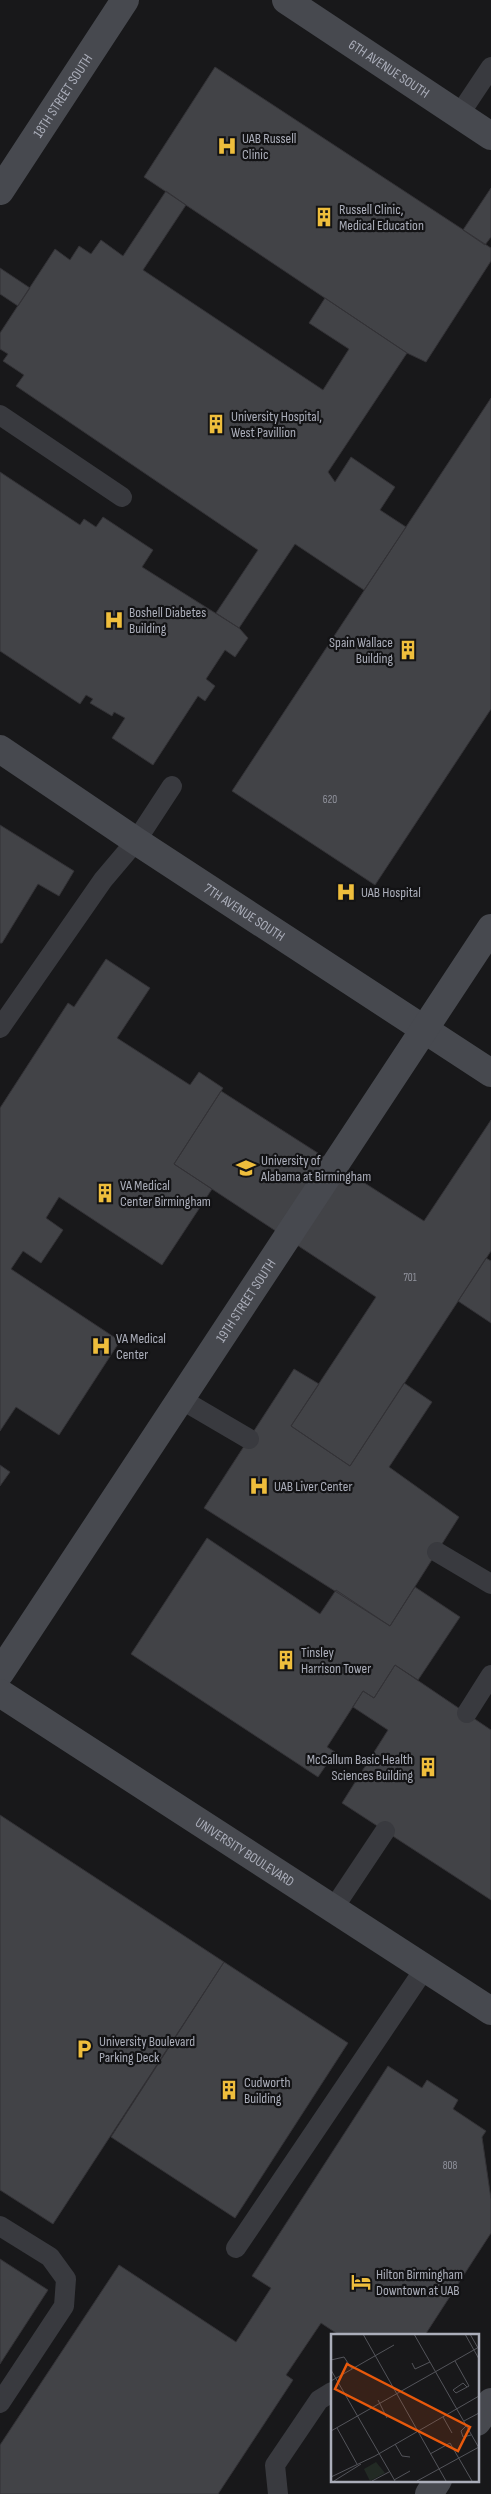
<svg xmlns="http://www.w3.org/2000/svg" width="491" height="2494" font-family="'Sofia Sans Condensed',sans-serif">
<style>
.building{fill:#424347;stroke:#333236}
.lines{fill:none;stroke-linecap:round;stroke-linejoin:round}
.lane{stroke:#393a3f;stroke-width:20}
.secondary{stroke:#47494f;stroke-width:28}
.labels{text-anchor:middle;stroke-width:4.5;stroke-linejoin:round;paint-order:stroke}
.number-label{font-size:11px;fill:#91939d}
.street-label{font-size:14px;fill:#abaeba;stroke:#131315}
.poi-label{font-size:14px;fill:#abaeba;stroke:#131315;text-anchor:start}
.inset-road{fill:none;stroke:#53545a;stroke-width:1}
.view{fill:#e8590c;fill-opacity:0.15;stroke:#e8590c;stroke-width:2.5}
.inset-edge{fill:none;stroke:#abaeba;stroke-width:2.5}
</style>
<rect width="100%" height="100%" fill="#18181a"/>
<path class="building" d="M215,67L491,248V261L426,362L407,353L144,177Z
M491,188V237L485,245L463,230Z
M166,191L186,205L143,270L323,390L349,349L309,323L325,298L407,353L328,472L335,482L351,457L395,487L380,510L406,527L364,590L295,544L239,628L216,613L258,550L16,386L24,375L3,361L8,354L0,349V333L55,249L70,260L79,246L91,254L101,240L123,256Z
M0,268L30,288L18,306L0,294Z
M491,398V709L375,885L232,791Z
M0,472L80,525L84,519L96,527L103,517L153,550L142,567L239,628L248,638L235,657L225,650L206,679L215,686L205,701L198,696L153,765L112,738L125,718L114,712L112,716L90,703L93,699L86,695L80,704L0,651Z
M0,825L74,871L59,896L38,884L2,943H0Z
M106,959L150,988L117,1038L190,1085L199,1072L223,1088L174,1164L212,1189L162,1265L59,1197L46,1218L63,1230L41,1263L23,1251L11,1269L120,1341L59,1435L16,1407L0,1431V1108L68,1003L74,1007Z
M221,1091L424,1221L491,1120V1251L350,1466L291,1426L376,1297L174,1164Z
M486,1258L491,1261V1323L458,1301Z
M294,1369L319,1384L291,1426L350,1466L404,1383L432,1402L389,1467L459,1517L390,1626L204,1508Z
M0,1465L10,1472L0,1486Z
M207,1538L320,1614L336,1590L390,1626L415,1587L460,1617L418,1680L395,1665L374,1698L363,1691L327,1747L335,1752L318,1777L131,1654Z
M395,1665L491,1730V1900L342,1803L388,1730L353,1707L363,1691L374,1698Z
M0,1815L224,1962L53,2224L0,2190Z
M224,1962L348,2043L235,2218L111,2137Z
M388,2066L422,2088L427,2080L458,2100L453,2109L486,2131L482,2137L491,2199V2233L425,2335H339L321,2323L286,2375L293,2380L218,2494H0V2445L119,2265L236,2342L271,2288L252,2276Z
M0,2259L48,2290L0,2364Z"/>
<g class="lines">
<path class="lane" d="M459,115L491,67
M0,415L122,497
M0,1028L103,880L136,841L172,786
M179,1398L249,1439
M437,1552L491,1584
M467,1713L491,1675
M333,1909L385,1831
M0,2226L50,2257L66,2279L64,2306L0,2403
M236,2248L425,1968
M278,2494L275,2465L319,2400L332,2392"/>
<g class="secondary">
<path id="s1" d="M286,0L491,136"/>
<path id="s2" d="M0,191L125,0"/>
<path id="s3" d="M0,749L136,841L491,1073"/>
<path id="s4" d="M0,1673L491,928"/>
<path id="s5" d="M0,1693L491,2011"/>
<path d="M477,2422L491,2402"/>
<path d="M429,2494L438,2480"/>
</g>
</g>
<defs>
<symbol id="hospital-bare" viewBox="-9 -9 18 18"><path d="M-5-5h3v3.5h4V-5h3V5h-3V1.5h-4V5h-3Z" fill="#efbe3c" stroke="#131315" stroke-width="2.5" paint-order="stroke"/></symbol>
<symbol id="building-bare" viewBox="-9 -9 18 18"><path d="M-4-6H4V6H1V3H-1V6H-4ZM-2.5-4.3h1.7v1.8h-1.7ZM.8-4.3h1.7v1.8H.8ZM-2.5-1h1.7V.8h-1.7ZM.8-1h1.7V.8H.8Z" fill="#efbe3c" stroke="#131315" stroke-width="2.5" paint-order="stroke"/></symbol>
<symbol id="university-bare" viewBox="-9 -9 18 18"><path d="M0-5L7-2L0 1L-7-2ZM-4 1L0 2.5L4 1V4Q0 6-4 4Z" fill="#efbe3c" stroke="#131315" stroke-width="2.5" paint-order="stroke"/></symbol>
<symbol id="parking-bare" viewBox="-9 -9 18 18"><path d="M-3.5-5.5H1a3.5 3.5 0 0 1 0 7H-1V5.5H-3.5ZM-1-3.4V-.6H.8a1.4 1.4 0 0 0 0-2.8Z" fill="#efbe3c" stroke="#131315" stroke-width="2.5" paint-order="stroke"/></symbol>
<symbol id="hotel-bare" viewBox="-9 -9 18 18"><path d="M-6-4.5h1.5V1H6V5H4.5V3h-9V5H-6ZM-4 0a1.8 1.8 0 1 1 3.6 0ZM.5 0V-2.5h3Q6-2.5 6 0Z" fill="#efbe3c" stroke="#131315" stroke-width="2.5" paint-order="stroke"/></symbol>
</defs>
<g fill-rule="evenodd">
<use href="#hospital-bare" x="213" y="132" width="28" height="28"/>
<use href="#building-bare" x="310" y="203" width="28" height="28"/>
<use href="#building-bare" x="202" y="410" width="28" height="28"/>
<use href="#hospital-bare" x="100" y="606" width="28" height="28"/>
<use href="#building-bare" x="394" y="636" width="28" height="28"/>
<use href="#hospital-bare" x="332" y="878" width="28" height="28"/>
<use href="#university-bare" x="232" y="1154" width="28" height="28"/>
<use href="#building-bare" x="91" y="1179" width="28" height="28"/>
<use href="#hospital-bare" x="87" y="1332" width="28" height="28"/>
<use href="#hospital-bare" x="245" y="1472" width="28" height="28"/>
<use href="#building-bare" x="272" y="1646" width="28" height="28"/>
<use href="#building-bare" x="414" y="1753" width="28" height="28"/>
<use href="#parking-bare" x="70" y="2035" width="28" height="28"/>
<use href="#building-bare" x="215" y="2076" width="28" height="28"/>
<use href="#hotel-bare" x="347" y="2268" width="28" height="28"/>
</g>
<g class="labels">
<g class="number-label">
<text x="330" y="803">620</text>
<text x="410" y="1281">701</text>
<text x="450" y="2169">808</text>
</g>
<g class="street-label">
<text dy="5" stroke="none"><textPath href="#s1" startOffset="124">6TH AVENUE SOUTH</textPath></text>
<text dy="5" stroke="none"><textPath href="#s2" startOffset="114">18TH STREET SOUTH</textPath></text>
<text dy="5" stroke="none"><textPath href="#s3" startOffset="294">7TH AVENUE SOUTH</textPath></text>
<text dy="5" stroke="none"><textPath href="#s4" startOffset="446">19TH STREET SOUTH</textPath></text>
<text dy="5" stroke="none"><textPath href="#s5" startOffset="292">UNIVERSITY BOULEVARD</textPath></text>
</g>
<g class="poi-label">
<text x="242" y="143">UAB Russell<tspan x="242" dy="16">Clinic</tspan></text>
<text x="339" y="214">Russell Clinic,<tspan x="339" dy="16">Medical Education</tspan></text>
<text x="231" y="421">University Hospital,<tspan x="231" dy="16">West Pavillion</tspan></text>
<text x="129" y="617">Boshell Diabetes<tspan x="129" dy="16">Building</tspan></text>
<text x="393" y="647" text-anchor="end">Spain Wallace<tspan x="393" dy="16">Building</tspan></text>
<text x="361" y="897">UAB Hospital</text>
<text x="261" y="1165">University of<tspan x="261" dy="16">Alabama at Birmingham</tspan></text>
<text x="120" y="1190">VA Medical<tspan x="120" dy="16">Center Birmingham</tspan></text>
<text x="116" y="1343">VA Medical<tspan x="116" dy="16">Center</tspan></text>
<text x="274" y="1491">UAB Liver Center</text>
<text x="301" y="1657">Tinsley<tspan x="301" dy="16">Harrison Tower</tspan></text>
<text x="413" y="1764" text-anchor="end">McCallum Basic Health<tspan x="413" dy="16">Sciences Building</tspan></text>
<text x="99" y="2046">University Boulevard<tspan x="99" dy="16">Parking Deck</tspan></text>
<text x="244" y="2087">Cudworth<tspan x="244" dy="16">Building</tspan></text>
<text x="376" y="2279">Hilton Birmingham<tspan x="376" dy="16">Downtown at UAB</tspan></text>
</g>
</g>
<g transform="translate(331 2334)">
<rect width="148" height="148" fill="#18181a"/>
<path d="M45,128L54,139L39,147L33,135Z" fill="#222a24"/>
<path class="inset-road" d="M32,0L115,147M83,0L148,114M134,0L148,25M139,0L147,14M0,26L13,23L21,35M124,27L138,52L125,59L122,56L132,49L136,53M81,29L84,35L99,28M0,36L64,147M0,47L63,11M47,66L56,84M112,83L121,99M133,87L148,79M135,92L130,97L132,103L140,101M6,94L26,130M0,97L148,13M64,110L71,122L79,123M99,120L119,109L141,147M0,143L44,122L148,62M63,146L79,137M3,147L30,130M41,147L58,138M86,147L148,113"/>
<path class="view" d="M16,30L139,93L127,117L4,55Z"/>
<rect width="148" height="148" class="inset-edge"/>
</g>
</svg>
